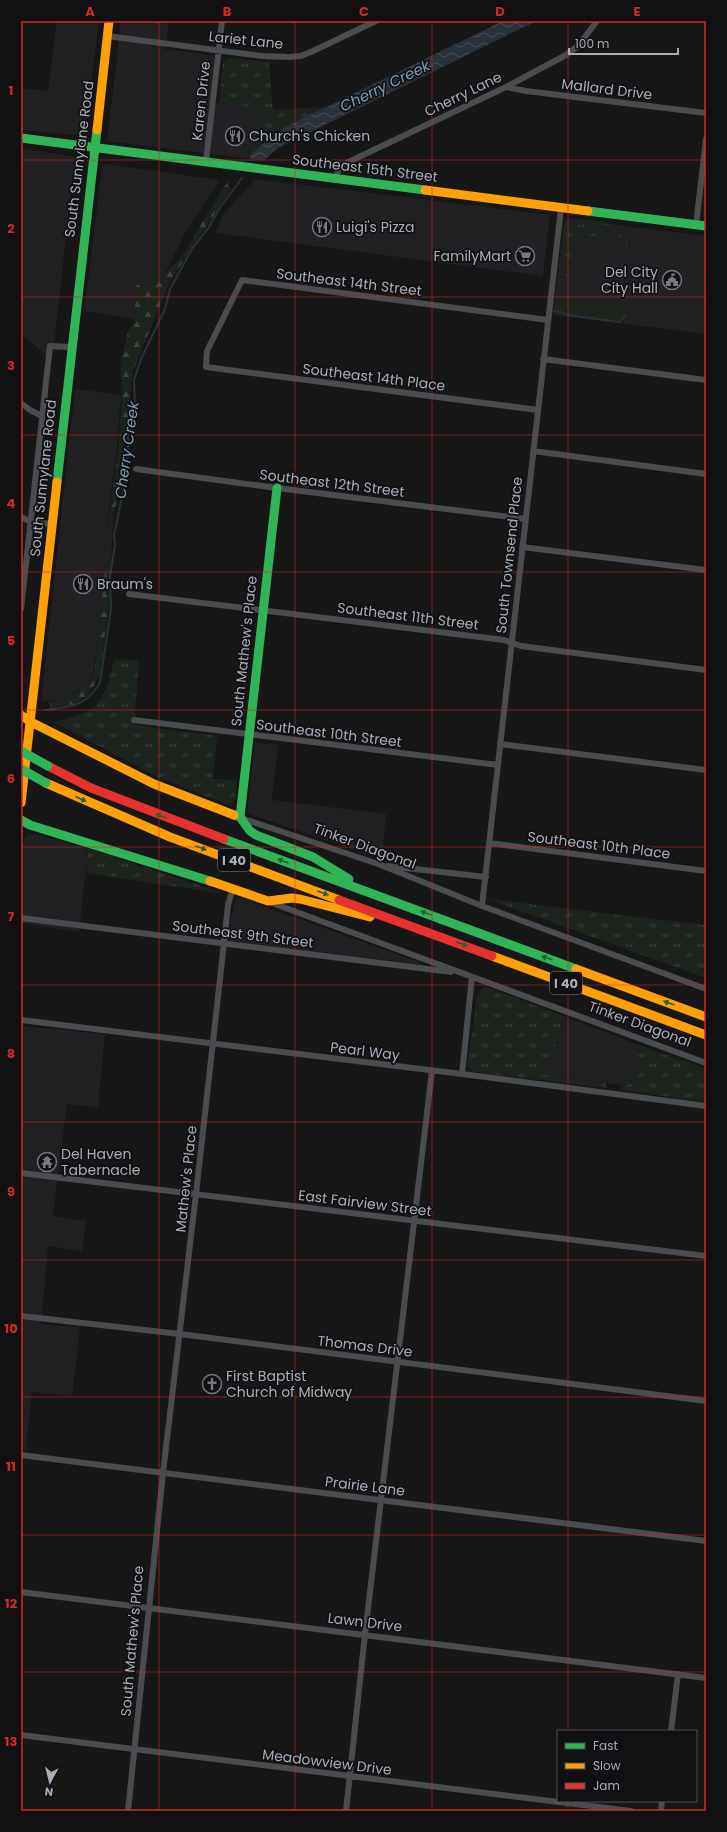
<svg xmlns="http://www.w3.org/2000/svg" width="727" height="1832" font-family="Poppins,sans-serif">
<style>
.built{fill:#212123}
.grass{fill:url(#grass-tufts)}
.forest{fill:url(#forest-firs)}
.park{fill:#1d241e}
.water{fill:url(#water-waves)}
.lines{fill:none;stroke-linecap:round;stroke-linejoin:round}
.stream{stroke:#2a3239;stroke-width:2}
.street{stroke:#4b4c50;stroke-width:6}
.fast{stroke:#30b455;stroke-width:9}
.slow{stroke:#ff9f0a;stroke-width:9}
.jam{stroke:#e5322d;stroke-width:9}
.fast-bridge{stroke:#30b455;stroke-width:9}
.oneway{fill:#206234}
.grid{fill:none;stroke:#d62828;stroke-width:1;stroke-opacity:0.55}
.labels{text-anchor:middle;stroke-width:3.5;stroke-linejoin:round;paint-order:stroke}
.shield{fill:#111113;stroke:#7b7e86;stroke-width:1}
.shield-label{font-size:13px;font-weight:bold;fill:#a8adb8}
.street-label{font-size:14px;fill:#a8adb8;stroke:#111113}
.poi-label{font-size:14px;fill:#a8adb8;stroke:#111113;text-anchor:start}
.water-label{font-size:15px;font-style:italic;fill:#7f9bb3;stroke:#111113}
.neatline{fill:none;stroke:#d62828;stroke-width:1.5}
.grid-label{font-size:13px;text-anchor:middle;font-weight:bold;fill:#d62828}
</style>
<defs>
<pattern id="grass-tufts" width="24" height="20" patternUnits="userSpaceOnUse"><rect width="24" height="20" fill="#1d241e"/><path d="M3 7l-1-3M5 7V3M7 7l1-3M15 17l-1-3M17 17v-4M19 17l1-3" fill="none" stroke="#3b413d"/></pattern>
<pattern id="forest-firs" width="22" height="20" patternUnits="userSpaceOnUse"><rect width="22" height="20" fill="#1d241e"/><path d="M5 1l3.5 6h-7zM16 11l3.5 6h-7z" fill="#3b413d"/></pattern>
<pattern id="water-waves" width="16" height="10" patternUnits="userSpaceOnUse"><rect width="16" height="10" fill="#2a3239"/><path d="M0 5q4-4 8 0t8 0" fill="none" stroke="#464d54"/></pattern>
</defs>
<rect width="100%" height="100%" fill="#171717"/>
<path class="built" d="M57,21H99L84,136L21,130V88L48,91Z
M121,21H169L165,49L214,56L210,102L260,108L265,144L251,154L250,159L107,141Z
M21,148L75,157L53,355L45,354L21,334Z
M105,164L220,180L185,233L167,270L160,279L146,278L136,286L134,319L84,311L102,167Z
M255,179L550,215L543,276L216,233L222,216Z
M569,219L706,236V334L553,315L564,223Z
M75,389L121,395L116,455L104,552H107L106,572L93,676L85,686L62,700L41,701Z
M255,743L278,745L272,800L386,814L382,859L247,813Z
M34,834L88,849L79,932L21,923V863L24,840L27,835Z
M240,898L422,963L421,966L230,941L231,919L234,905L236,900Z
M566,1017L641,1046L626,1086L544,1074Z
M21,1026L105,1034L98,1107L67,1104L53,1216L86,1221L82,1251L48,1246L41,1324L80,1328L72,1396L32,1392L26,1450H21Z"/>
<path class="grass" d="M231,58L269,62L273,110L326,107L285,127L265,144L260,108L219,103L223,63L226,59Z
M571,218L607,222L612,226L570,221Z
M567,223L561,275L559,272L564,225Z
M568,223L612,228L610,238L581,235L580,241H573L569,276H562Z
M619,229L633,231V235L628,234L625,261H622L624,240L618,239Z
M622,263H624L622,285L627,287L622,286L620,306L618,305Z
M114,659L139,661L134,725L217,736L213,779L237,780L235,799L231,806L158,777L53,722C99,712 105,703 114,659Z
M88,849H91L225,894L86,873Z
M487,899L706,925V978Z
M486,987L566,1017L544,1074L606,1083L607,1088L473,1072L468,1065V1061L477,995L482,988Z
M641,1046L706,1069V1102L621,1090L622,1085L626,1086Z"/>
<path class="forest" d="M229,180V186L231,189L170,281L133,371L130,396L133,411L125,443L123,482L113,514L110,594L100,674L89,694L75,704L51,708L50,703L48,702C68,700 81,691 94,676L107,552L104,551L118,454L122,396L120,366L128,332L134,322L136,286L146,278L160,279L184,254L207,214Z"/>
<path class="park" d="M706,280V286L703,292L695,291L697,281Z
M560,294L567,298L626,306L625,315L619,321L568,314L563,311L554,310L556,296Z"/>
<path class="water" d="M503,21H536L278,148L264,160L250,159L251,154L285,127Z"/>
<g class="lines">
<path class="stream" d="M554,311H556
M558,311L568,315L619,322L625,316
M45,710C72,706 84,708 100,683L111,608L110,577L115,544L114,535L127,473L128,435L135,407L134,380L141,359L165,309L170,289L192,249L209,227L219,209L242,178"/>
<path class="street" d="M107,36L262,56L289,57L301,56L313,51L376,21
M506,87L526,91L706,113
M206,161L222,21
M337,179L338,168L340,166L506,87L566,55L578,46L597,21
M696,225L706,139
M543,359L706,380
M21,403L30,410L42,416
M538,410L206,367L207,351L242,280L548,320
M533,451L706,474
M136,469L277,488L526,519
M21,517L31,522L52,524
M522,547L706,570
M129,594L504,640L521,646L706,670
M21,609L50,346L71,347
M134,720L498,765
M500,744L706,770
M244,819L381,865L482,906L706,989
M489,843L706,871
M388,866L486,877
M272,903L706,1063
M482,906L561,208
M21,918L451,972
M21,1020L462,1074L706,1106
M462,1074L472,977
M21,1173L706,1256
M21,1316L180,1334L706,1401
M21,1455L706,1541
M21,1592L706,1678
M671,1731L678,1674
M21,1735L631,1811
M128,1811L163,1473L196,1194L224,943L228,905L233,888
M346,1811L365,1634L432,1071
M661,1811L662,1801"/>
<path class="fast" d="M21,138L425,190
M588,211L706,226
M57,482L97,130
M234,815L240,817L277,488
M240,817L250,831L256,835L313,857L349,879
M21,820L30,825L210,881
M224,839L576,969"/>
<path class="slow" d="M97,130L109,21
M425,190L588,211
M21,715L29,721L154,784L234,815
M46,783L170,837L339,900
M21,803L57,482
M210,881L268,901
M268,901L292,898L300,899L370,917
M492,956L706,1035
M576,969L706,1017"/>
<path class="jam" d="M48,766L91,788L224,839
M339,900L492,956"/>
<path class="fast-bridge" d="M21,751L48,766
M21,769L46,783"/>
</g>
<defs><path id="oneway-solid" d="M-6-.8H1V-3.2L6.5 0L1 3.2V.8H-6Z"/></defs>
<g class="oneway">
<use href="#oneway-solid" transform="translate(81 799) rotate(25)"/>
<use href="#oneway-solid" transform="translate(161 816) rotate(-160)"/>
<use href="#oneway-solid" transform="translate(201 848) rotate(20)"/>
<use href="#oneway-solid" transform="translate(283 861) rotate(-160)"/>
<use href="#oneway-solid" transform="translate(323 893) rotate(20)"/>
<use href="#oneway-solid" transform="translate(426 913) rotate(-160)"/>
<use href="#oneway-solid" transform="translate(462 944) rotate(20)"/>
<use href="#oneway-solid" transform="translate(547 958) rotate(-160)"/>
<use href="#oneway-solid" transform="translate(669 1003) rotate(-160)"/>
</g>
<path class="grid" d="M159,21V1811M295,21V1811M432,21V1811M568,21V1731M21,160H706M21,297H706M21,435H706M21,572H706M21,710H706M21,847H706M21,985H706M21,1122H706M21,1260H706M21,1397H706M21,1535H706M21,1672H706M568,1801V1811"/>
<defs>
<symbol id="restaurant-ring" viewBox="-11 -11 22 22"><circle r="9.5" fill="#111113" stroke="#757880" stroke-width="1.5"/><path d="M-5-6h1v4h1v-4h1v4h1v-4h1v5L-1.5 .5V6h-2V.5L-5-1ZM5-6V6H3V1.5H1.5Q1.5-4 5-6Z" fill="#757880"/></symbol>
<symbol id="supermarket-ring" viewBox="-11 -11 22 22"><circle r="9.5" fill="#111113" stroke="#757880" stroke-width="1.5"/><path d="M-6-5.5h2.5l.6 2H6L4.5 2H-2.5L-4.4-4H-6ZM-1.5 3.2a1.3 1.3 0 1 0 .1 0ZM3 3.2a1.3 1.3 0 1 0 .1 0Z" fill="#757880"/></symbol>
<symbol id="civic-ring" viewBox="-11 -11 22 22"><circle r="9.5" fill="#111113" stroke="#757880" stroke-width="1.5"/><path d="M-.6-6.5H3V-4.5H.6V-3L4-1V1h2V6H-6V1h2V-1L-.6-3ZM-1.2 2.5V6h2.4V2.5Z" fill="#757880"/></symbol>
<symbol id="temple-ring" viewBox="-11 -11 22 22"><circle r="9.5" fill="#111113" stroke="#757880" stroke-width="1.5"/><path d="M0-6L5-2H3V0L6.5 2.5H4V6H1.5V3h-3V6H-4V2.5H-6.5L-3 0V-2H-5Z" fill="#757880"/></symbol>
<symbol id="church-ring" viewBox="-11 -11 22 22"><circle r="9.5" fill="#111113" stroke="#757880" stroke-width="1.5"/><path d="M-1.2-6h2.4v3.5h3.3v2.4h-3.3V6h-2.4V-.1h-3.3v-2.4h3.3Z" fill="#757880"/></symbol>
</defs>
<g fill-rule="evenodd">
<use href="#restaurant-ring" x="224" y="125" width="22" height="22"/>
<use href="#restaurant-ring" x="311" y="216" width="22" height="22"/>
<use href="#supermarket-ring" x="514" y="245" width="22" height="22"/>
<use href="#civic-ring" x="661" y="269" width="22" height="22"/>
<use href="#restaurant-ring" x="72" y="573" width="22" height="22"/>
<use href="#temple-ring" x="36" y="1151" width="22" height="22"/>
<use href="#church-ring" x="201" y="1373" width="22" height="22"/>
</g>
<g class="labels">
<g class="shield">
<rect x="218" y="849" width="32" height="22" rx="3"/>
<rect x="550" y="972" width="32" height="22" rx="3"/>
</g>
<g class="shield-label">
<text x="234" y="865">I 40</text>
<text x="566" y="988">I 40</text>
</g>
<g class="street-label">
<text transform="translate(246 40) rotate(6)" y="5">Lariet Lane</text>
<text transform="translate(607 89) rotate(7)" y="5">Mallard Drive</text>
<text transform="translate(463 94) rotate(-26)" y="5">Cherry Lane</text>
<text transform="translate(201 101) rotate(-84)" y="5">Karen Drive</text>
<text transform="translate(79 159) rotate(-83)" y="5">South Sunnylane Road</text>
<text transform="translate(365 168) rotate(7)" y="5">Southeast 15th Street</text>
<text transform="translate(349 282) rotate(7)" y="5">Southeast 14th Street</text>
<text transform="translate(374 377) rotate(7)" y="5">Southeast 14th Place</text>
<text transform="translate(43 478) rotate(-84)" y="5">South Sunnylane Road</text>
<text transform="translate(332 483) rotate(7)" y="5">Southeast 12th Street</text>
<text transform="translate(509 555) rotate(-84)" y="5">South Townsend Place</text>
<text transform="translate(408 616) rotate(7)" y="5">Southeast 11th Street</text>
<text transform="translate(244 651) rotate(-84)" y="5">South Mathew's Place</text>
<text transform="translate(329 733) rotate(7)" y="5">Southeast 10th Street</text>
<text transform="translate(599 845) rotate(7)" y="5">Southeast 10th Place</text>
<text transform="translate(365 846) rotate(20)" y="5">Tinker Diagonal</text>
<text transform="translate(243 934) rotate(7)" y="5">Southeast 9th Street</text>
<text transform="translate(640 1024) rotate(20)" y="5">Tinker Diagonal</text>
<text transform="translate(365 1051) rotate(7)" y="5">Pearl Way</text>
<text transform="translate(186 1179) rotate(-84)" y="5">Mathew's Place</text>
<text transform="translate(365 1203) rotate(7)" y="5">East Fairview Street</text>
<text transform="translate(365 1346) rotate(7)" y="5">Thomas Drive</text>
<text transform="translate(365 1486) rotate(7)" y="5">Prairie Lane</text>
<text transform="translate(365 1622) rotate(7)" y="5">Lawn Drive</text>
<text transform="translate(132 1641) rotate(-85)" y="5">South Mathew's Place</text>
<text transform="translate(327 1762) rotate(7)" y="5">Meadowview Drive</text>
</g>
<g class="poi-label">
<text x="249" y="141">Church's Chicken</text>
<text x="336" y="232">Luigi's Pizza</text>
<text x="511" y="261" text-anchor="end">FamilyMart</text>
<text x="658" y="277" text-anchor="end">Del City<tspan x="658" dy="16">City Hall</tspan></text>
<text x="97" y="589">Braum's</text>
<text x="61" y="1159">Del Haven<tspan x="61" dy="16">Tabernacle</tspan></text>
<text x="226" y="1381">First Baptist<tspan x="226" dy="16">Church of Midway</tspan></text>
</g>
<g class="water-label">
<text transform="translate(385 86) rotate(-26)" y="5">Cherry Creek</text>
<text transform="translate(127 450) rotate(-82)" y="5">Cherry Creek</text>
</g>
</g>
<rect width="727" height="1832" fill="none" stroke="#111113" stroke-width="44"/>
<rect x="557" y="1730" width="140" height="72" fill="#111113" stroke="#4d4f55"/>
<rect x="565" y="1743" width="20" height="6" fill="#30b455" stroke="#4d4f55"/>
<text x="593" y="1750" font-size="12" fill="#a8adb8">Fast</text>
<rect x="565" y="1763" width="20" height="6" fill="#ff9f0a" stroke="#4d4f55"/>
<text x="593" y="1770" font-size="12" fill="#a8adb8">Slow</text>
<rect x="565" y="1783" width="20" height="6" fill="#e5322d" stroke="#4d4f55"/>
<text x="593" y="1790" font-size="12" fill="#a8adb8">Jam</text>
<g transform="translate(50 1782) rotate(187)" stroke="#111113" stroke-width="3" paint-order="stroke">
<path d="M0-3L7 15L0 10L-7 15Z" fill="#a8adb8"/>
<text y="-6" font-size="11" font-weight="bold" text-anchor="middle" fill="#a8adb8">N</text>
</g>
<path d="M569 48v6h109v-6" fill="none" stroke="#a8adb8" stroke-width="2"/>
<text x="575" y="48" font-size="12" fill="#a8adb8" stroke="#111113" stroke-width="3" paint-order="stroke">100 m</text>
<rect x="22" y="22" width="683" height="1788" class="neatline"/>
<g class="grid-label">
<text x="90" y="16">A</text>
<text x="227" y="16">B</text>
<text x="364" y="16">C</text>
<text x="500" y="16">D</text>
<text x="637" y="16">E</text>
<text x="11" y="95">1</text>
<text x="11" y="233">2</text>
<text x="11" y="370">3</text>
<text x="11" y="508">4</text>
<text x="11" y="645">5</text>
<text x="11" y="783">6</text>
<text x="11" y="921">7</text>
<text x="11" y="1058">8</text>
<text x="11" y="1196">9</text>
<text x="11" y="1333">10</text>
<text x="11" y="1471">11</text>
<text x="11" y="1608">12</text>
<text x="11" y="1746">13</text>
</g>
</svg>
